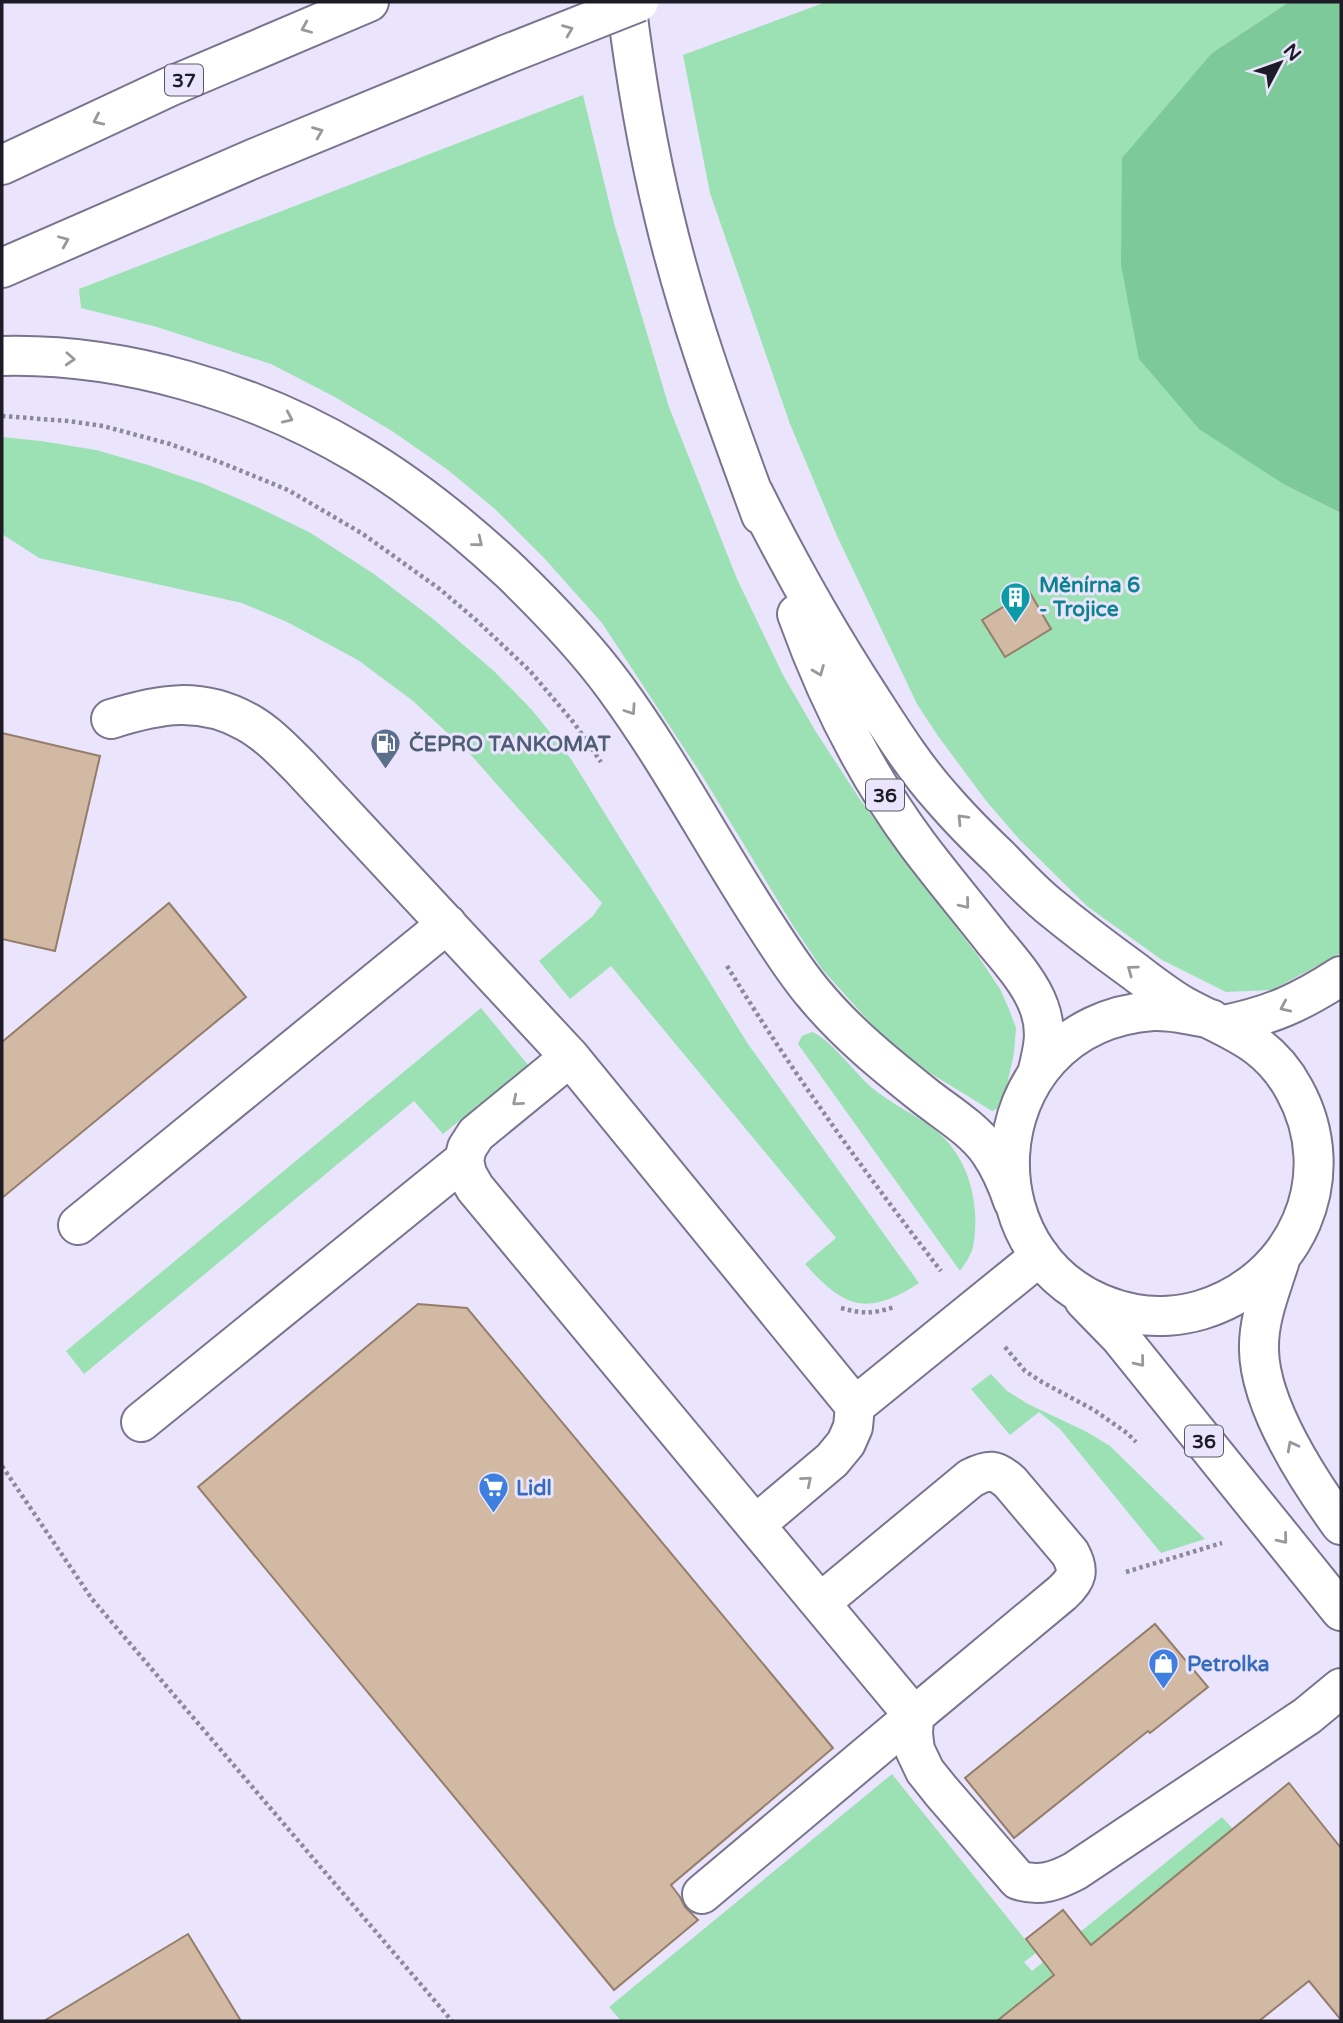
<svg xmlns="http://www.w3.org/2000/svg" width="1343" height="2023" font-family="'Varela Round',sans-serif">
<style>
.green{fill:#9ce1b3}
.forest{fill:#7ec999}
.building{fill:#d1b9a4;stroke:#947e6a;stroke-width:2}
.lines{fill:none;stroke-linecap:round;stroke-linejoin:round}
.minor-casing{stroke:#7a748e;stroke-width:42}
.major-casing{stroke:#7a748e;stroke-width:42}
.path{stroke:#8c899a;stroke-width:4.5;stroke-dasharray:3.5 3.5;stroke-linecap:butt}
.minor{stroke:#fff;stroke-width:38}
.major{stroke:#fff;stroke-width:38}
.major-bridge-casing{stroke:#7a748e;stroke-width:42;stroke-linecap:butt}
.major-bridge{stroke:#fff;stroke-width:38}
.oneway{stroke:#99989d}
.labels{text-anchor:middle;stroke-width:6;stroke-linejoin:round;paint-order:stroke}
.shield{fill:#eae5fc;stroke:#5a5866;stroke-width:2}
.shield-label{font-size:19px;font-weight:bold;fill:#1d1b25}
.culture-label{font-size:21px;font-weight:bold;fill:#0d838f;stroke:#eae5fc;text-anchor:start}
.service-label{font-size:21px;font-weight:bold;fill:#4e5e75;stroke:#eae5fc;text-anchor:start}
.shop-label{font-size:21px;font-weight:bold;fill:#366cbe;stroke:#eae5fc;text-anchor:start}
</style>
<rect width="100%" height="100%" fill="#eae5fc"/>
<path class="green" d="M826,2H1289L1212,53L1285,485L1341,513V953L1272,990L1226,992L1162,960L1088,907L1020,840L987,802L938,736L917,704L837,536L790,424L710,193L683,55Z
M583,95L614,223L669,407L737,579L783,675L816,732L861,801L978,956L1000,989L1009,1009L1016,1028L1014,1053L1007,1085L997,1109L992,1111L922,1068L882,1036L822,969L792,924L703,777L602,623L545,559L495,509L448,470L392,431L333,396L271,364L157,327L81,308L79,289Z
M2,437L41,441L96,450L148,465L204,484L255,506L309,532L374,574L432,618L495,672L532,710L571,759L748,1044L919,1283C867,1317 844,1308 805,1264L836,1238L611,966L570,999L539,961L593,916L602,903L470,754L413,701L358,660L287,622L242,603L39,558L2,534Z
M481,1008L528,1065L443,1134L414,1101L84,1374L66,1351Z
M812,1032C830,1039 855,1073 871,1087C890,1103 914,1114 934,1129C969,1156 981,1205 973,1247C971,1255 965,1264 960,1271L798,1044L802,1036Z
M991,1374L1007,1391L1028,1404L1087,1432L1110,1446L1205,1539L1161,1553L1060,1429L1039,1412L1010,1435L971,1389Z
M892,1774L1036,1953L1024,1962L1032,1971L1222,1817L1233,1829L997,2021H621L609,2007Z"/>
<path class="forest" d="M1289,2H1341V513L1285,485L1199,429L1139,359L1121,265L1122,158L1212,53Z"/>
<path class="building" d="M1029,591L1051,629L1005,657L982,620Z
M2,733L100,756L55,951L2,939Z
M169,903L246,997L2,1198V1042Z
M418,1304L467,1308L833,1748L671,1885L680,1897L685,1907L698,1920L614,1990L198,1487Z
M1155,1624L1208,1687L1150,1733L1148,1731L1014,1838L965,1778Z
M1289,1783L1341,1848V2020L1309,1981L1259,2021H997L1054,1975L1026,1939L1063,1910L1091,1945Z
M188,1934L241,2021H44Z"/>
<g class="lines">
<defs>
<path id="minor" d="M2,356C123,353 254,392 358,454C414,487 465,529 512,573C548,608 584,645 614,686C670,762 714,847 766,926C781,949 796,973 814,994C846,1033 887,1066 926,1097C948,1114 973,1129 989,1151C1000,1167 1007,1183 1013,1201
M111,719C159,704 200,696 247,722C267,733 284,751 300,767L570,1057L855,1406
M464,1160L467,1174L475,1188L914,1716L1062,1593C1077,1579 1080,1571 1070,1553L1010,1482C995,1469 989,1469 971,1478L820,1603
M78,1225L447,924
M141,1422L464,1160L467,1148L476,1134L570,1057
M755,1525L832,1460L846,1443L853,1427L855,1406L1040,1256
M914,1716L913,1734L915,1750L925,1771L941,1791L1018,1880C1040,1887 1056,1881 1075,1871L1307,1716L1341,1688
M702,1894L914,1716"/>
<path id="major" d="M626,2C635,74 647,146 664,216C688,318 725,417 761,515
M2,165L169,87L369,2
M2,268L255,158L505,55
M753,492C788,562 826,630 869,696C891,730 914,767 942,798C960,819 980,839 1000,858C1015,874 1031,891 1048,905C1076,928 1105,950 1134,971C1150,983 1165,995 1182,1005C1227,1030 1267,1039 1294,1089C1343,1177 1296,1281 1201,1310C1181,1316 1156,1318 1135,1314C959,1279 972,1024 1153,1011C1172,1010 1192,1015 1211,1019
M797,614C826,695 866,775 918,845C942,877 969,909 994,941C1010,960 1031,984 1039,1007C1048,1031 1043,1050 1037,1074
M1224,1025C1272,1015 1299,1003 1341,976
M1280,1260C1271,1289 1258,1319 1259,1350C1260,1406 1309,1481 1341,1525
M1084,1300L1120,1337L1341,1611"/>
</defs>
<use href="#minor" class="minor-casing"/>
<use href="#major" class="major-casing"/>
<path class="path" d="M2,416L68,421L103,426L170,444L222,463L288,490L363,534L441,590L476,620L530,671L574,723L601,762
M727,966C792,1072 865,1173 941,1271
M841,1308C863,1314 873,1314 894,1307
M1005,1347L1025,1371L1042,1382L1094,1410L1127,1433L1136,1442
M2,1466L92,1599L452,2021
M1126,1572L1222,1543"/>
<use href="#minor" class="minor"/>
<use href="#major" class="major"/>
<defs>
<path id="major-bridge" d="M505,55L639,2"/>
</defs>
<use href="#major-bridge" class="major-bridge-casing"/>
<use href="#major-bridge" class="major-bridge"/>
</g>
<defs><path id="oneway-chevron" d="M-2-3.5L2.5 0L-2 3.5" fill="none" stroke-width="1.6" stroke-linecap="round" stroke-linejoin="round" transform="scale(1.75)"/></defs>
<g class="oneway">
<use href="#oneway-chevron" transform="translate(306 28) rotate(157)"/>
<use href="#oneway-chevron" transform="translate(568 30) rotate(-22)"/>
<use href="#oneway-chevron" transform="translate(98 120) rotate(155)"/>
<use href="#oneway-chevron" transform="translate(318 132) rotate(-22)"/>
<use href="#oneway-chevron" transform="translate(64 241) rotate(-23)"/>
<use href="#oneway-chevron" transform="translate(70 359) rotate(3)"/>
<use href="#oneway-chevron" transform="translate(288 418) rotate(24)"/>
<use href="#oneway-chevron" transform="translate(478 542) rotate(39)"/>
<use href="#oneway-chevron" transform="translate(819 671) rotate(68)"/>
<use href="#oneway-chevron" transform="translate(631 710) rotate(56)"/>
<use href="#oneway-chevron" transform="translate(962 819) rotate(-134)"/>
<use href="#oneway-chevron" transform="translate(965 904) rotate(51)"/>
<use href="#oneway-chevron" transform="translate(1132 970) rotate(-144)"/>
<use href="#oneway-chevron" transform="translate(1285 1007) rotate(156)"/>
<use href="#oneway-chevron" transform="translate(517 1101) rotate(140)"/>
<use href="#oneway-chevron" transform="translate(1140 1362) rotate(51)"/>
<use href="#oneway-chevron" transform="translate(1292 1446) rotate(-118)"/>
<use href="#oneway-chevron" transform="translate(807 1481) rotate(-40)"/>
<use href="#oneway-chevron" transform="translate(1283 1539) rotate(51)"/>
</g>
<defs>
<symbol id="building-pin" viewBox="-11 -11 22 30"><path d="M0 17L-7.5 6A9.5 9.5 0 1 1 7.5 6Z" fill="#0f9aa8" stroke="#eae5fc"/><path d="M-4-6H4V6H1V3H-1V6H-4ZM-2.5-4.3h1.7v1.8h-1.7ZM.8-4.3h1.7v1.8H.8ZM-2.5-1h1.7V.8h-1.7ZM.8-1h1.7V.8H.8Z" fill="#fff"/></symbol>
<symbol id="fuel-pin" viewBox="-11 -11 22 30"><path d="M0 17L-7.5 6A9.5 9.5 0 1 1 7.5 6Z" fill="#5c6f8a" stroke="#eae5fc"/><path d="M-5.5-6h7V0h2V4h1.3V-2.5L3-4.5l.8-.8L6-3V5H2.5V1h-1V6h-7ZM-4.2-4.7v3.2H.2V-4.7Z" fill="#fff"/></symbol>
<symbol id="supermarket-pin" viewBox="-11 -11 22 30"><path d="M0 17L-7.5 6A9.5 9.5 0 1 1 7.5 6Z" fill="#3f7fe0" stroke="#eae5fc"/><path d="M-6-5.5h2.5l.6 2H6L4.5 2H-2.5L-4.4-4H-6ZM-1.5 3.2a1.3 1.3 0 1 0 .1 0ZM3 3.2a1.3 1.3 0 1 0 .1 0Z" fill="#fff"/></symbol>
<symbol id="shop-pin" viewBox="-11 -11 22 30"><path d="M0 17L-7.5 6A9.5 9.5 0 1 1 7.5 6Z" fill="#3f7fe0" stroke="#eae5fc"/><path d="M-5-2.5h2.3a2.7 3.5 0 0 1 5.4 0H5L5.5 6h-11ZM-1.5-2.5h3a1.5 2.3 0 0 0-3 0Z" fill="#fff"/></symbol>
</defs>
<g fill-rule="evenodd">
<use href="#building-pin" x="998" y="580" width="35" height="47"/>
<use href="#fuel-pin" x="368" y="726" width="35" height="47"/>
<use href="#supermarket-pin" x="476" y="1470" width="35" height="47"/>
<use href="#shop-pin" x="1146" y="1646" width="35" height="47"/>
</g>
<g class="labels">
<g class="shield">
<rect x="165" y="64.5" width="38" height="31" rx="5"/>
<rect x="866" y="779.5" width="38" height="31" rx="5"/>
<rect x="1185" y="1425.5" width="38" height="31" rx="5"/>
</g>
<g class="shield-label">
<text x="184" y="87">37</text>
<text x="885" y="802">36</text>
<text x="1204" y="1448">36</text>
</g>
<g class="culture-label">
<text x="1039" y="592">Měnírna 6<tspan x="1039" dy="24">- Trojice</tspan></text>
</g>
<g class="service-label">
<text x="409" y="751">ČEPRO TANKOMAT</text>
</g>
<g class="shop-label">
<text x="516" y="1495">Lidl</text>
<text x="1187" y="1671">Petrolka</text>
</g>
</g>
<rect width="1343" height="2023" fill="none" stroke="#1d1b25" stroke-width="7"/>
<g transform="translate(1280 63) rotate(49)" stroke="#eae5fc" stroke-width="5" paint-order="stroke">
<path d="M0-5L12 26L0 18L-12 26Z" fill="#1d1b25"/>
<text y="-10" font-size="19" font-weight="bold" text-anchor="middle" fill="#1d1b25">N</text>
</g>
</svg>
